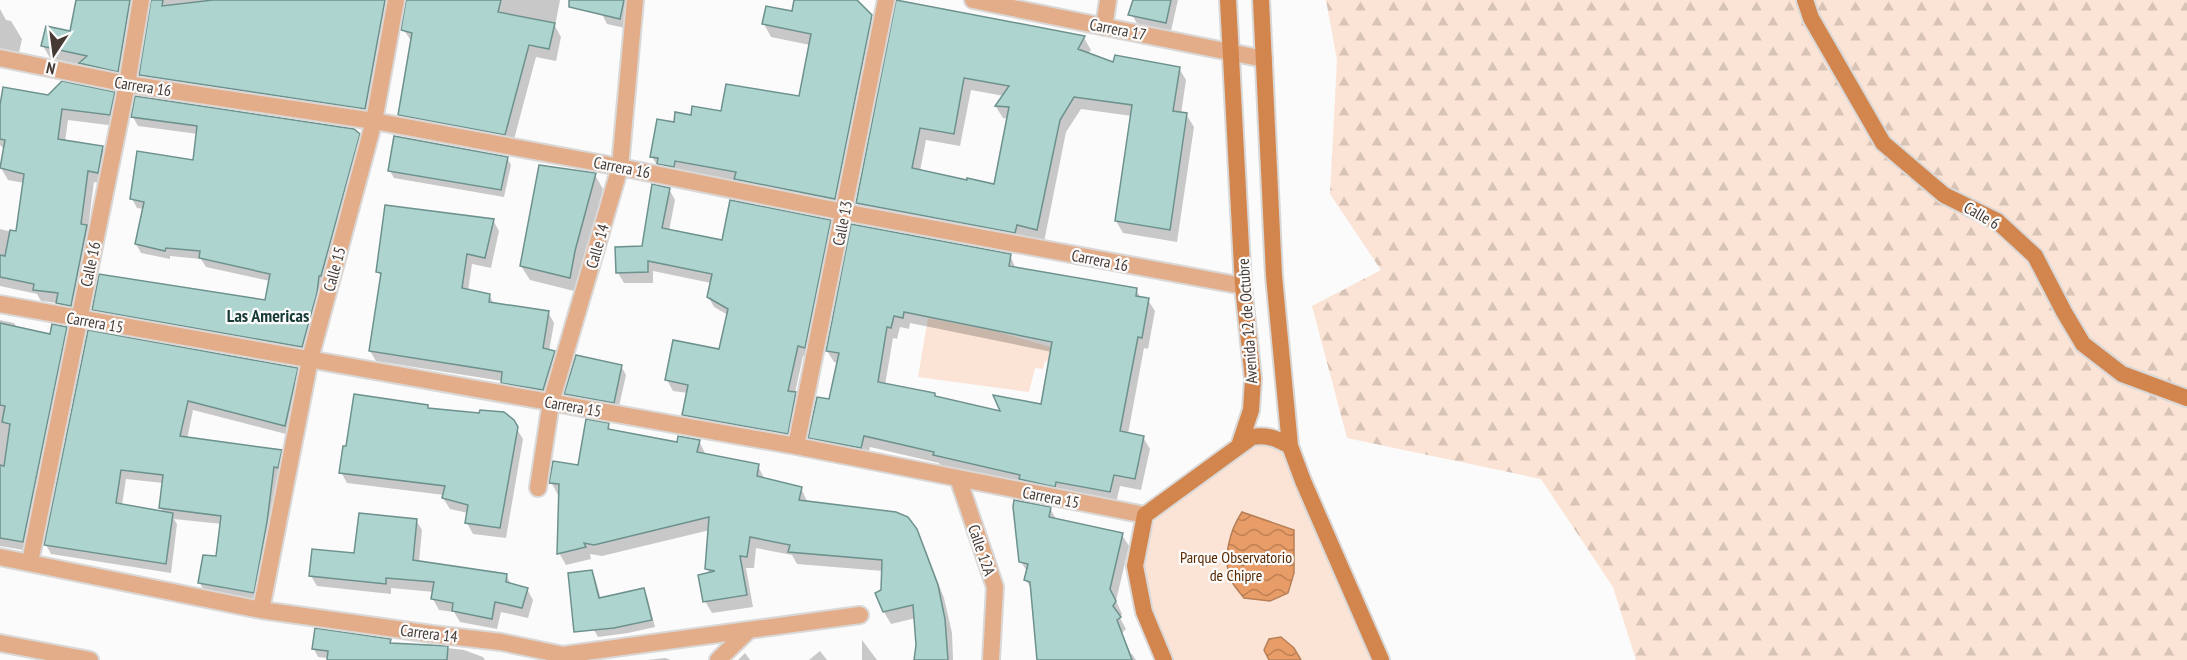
<svg xmlns="http://www.w3.org/2000/svg" width="2187" height="660" font-family="'PT Sans Narrow',sans-serif">
<style>
.green{fill:#fbe4d5}
.forest{fill:url(#forest-firs)}
.water{fill:url(#water-waves);stroke:#b77f57;stroke-width:1.5}
.shadow{fill:#0003;fill-rule:evenodd}
.building{fill:#aed4d0;stroke:#6d918d;stroke-width:1.5;fill-rule:evenodd}
.lines{fill:none;stroke-linecap:round;stroke-linejoin:round}
.minor-casing{stroke:#dad8d7;stroke-width:20}
.secondary-casing{stroke:#dad8d7;stroke-width:20}
.minor{stroke:#e3ad8a;stroke-width:16}
.secondary{stroke:#d3854e;stroke-width:16}
.labels{text-anchor:middle;stroke-width:4.5;stroke-linejoin:round;paint-order:stroke}
.street-label{font-size:16px;fill:#453a33;stroke:#fbfbfb}
.park-label{font-size:16px;fill:#592900;stroke:#fbfbfb}
.neighbourhood-label{font-size:18px;font-weight:bold;fill:#173a37;stroke:#fbfbfb}
</style>
<defs>
<pattern id="forest-firs" width="22" height="20" patternUnits="userSpaceOnUse" patternTransform="scale(1.5)"><rect width="22" height="20" fill="#fbe4d5"/><path d="M5 1l3.5 6h-7zM16 11l3.5 6h-7z" fill="#d8c4b7"/></pattern>
<pattern id="water-waves" width="16" height="10" patternUnits="userSpaceOnUse" patternTransform="scale(1.5)"><rect width="16" height="10" fill="#e89c67"/><path d="M0 5q4-4 8 0t8 0" fill="none" stroke="#be8055"/></pattern>
</defs>
<rect width="100%" height="100%" fill="#fbfbfb"/>
<path class="green" d="M928,318L995,331L1054,348L1051,362L1045,361L1043,369L1035,368L1029,392L918,377Z
M1260,435L1290,446L1381,660H1164L1135,566L1145,515Z"/>
<path class="forest" d="M1326,0H2187V660H1636L1613,587L1541,479L1347,438L1312,306L1381,270L1330,194L1337,60Z"/>
<path class="water" d="M1242,512L1294,530V573L1288,593L1270,601L1244,598C1240,593 1235,587 1232,582C1221,560 1230,530 1242,512Z
M1281,637L1294,648L1301,660H1269L1264,650L1269,639Z"/>
<path class="shadow" d="M77,0H560L555,26L561,37L556,61L536,57L512,147L407,127L400,115L412,42L403,29L406,2L399,3L372,121L148,87L141,75L153,2L144,3L125,83L88,76L82,65L50,58L43,46L71,33Z
M605,0H631L625,28L607,24L602,14Z
M796,0H852L871,16L879,30L842,212L660,170L652,157L675,124L692,116L801,98L810,45L771,37L764,24L793,12Z
M1134,0H1178L1171,31L1138,25L1132,15Z
M897,1L1084,38L1091,50L1088,54L1114,64L1179,68L1186,80L1181,114H1186L1194,127L1177,242L1123,233L1116,221L1132,116L1081,109L1066,132L1044,242L864,216L857,203ZM971,90L1004,96L996,107L1003,118L1008,119L995,186L920,171L926,140L960,146Z
M0,9L6,20L11,21L22,39L18,57L0,53Z
M114,94L120,105L116,126L68,120L65,142L102,147L109,159L104,184L94,182L88,228L93,238L77,317L65,315L58,303L41,301L37,294L0,286V229L17,233L24,183L8,180L1,168L5,150L0,145V114L49,97Z
M136,98L359,135L364,144L307,356L99,319L93,309L266,302L270,281L206,267L201,259L170,256V259L141,253L136,244L144,209L137,208L132,199L194,161L198,134L138,126L133,117Z
M507,158L511,165L504,197L394,178L390,171Z
M595,175L603,189L583,266L578,292L530,280L521,266Z
M669,189L675,200L669,231L724,241L830,221L836,232L811,357L803,356L795,393L801,404L793,444L690,425L684,415L688,393L673,391L667,380L720,350L728,315L714,307L708,296L711,283L653,271V283H624L618,273L643,247Z
M493,220L499,231L491,268L472,264L468,291L489,295L494,304L548,312L554,323L549,351L554,352L560,363L549,400L509,393L502,381L376,361L370,351L382,278L378,272Z
M1010,255L1016,269L1136,290L1141,298L1148,300L1155,311L1148,349L1144,348L1128,434L1143,437L1150,449L1141,490L1120,486L1116,503L941,467L939,463L870,447L867,459L817,449L810,437L830,401L838,363L834,362L827,351ZM910,323L1052,352L1043,405L1002,413L937,398L934,394L885,385L893,338L897,339L900,327L909,329Z
M0,320L14,323L17,328L52,335L66,328L72,338L29,551L0,546Z
M89,332L297,369L302,379L290,435L193,410L187,439L281,451L286,461L259,602L205,593L200,583L217,558L222,524L174,519L177,524L171,573L51,554L46,545ZM126,479L163,483L161,508L163,512L122,505Z
M621,366L626,375L618,411L571,402L566,394Z
M429,410L512,421L523,439L506,538L473,534L467,523L468,513L450,509L443,498L444,495L347,483L341,472Z
M608,425L612,432L678,444L699,441L706,455L758,466L765,480L801,488L808,503L916,530L923,543L944,598L952,633L953,660H916L918,645L916,618L891,624L884,612L883,571L797,564L792,555L756,548L754,568H746L753,607L712,613L705,601L710,574L706,568L710,530L602,556L590,554L591,559L566,565L559,553L560,495H558L551,482L579,467Z
M1050,508L1057,521L1122,535L1129,546L1116,601L1122,614L1120,618L1126,629L1122,633L1131,654H1132L1136,660H1038L1033,592L1026,580L1028,573L1021,562Z
M416,520L422,530L419,562L506,575L512,586L527,589L533,600L528,618L501,612L497,629L460,622L454,612L439,610L433,599L434,592L391,588V594L317,586L311,576L356,555Z
M591,571L595,578L601,599L643,589L647,596L655,627L628,633L598,637L594,630Z
M390,640L392,644L424,645L464,650L483,657L485,660H328V658L318,657L314,649Z
M862,640L877,660H862Z
M820,651L827,660H809Z
M745,653L750,660H738Z
M665,658L671,660H647Z"/>
<path class="building" d="M76,0H130L118,72L79,63L87,56L41,46L46,26L70,31Z
M151,0H163L162,6L213,0H385L365,109L139,75Z
M406,0H501L498,12L555,23L549,49L529,45L505,135L398,115L412,33L401,30Z
M569,0H624L620,19L569,7Z
M794,0H857L872,15L835,199L734,179L736,172L675,161L674,167L657,164L658,158L650,157L657,119L674,122L675,112L691,115L692,106L721,111L726,84L799,96L811,34L762,24L766,6L792,11Z
M896,0L1085,36L1078,49L1113,62L1115,55L1180,67L1173,111L1187,113L1170,230L1115,221L1132,105L1074,97L1060,120L1037,230L1017,225L1015,233L856,203ZM964,78L1009,86L995,106L1009,107L994,184L967,178V180L912,168L920,128L954,134Z
M1133,0H1171L1166,23L1128,15Z
M62,81L115,92L110,115L62,109L58,139L103,146L98,173L88,171L81,224L87,225L71,306L56,303L58,293L33,290L34,284L0,277V255L5,256L10,230L16,231L24,174L0,168L5,140L0,139V105L3,87L48,95Z
M135,96L354,129L360,134L321,276H319L317,293L302,347L92,310L99,274L265,300L270,274L199,258L200,251L166,248L165,251L135,244L144,202L130,199L137,151L193,160L197,126L131,117Z
M394,136L508,157L501,190L388,171Z
M539,165L596,173L575,251L570,278L520,266Z
M652,184L670,188L662,228L722,240L730,200L831,220L805,348L798,346L788,391L796,392L788,434L682,415L688,385L665,380L673,340L719,349L728,309L707,297L712,274L648,261V272L616,273L615,247L642,246Z
M385,205L494,219L485,258L467,254L462,288L490,294L489,302L549,311L543,348L555,351L543,390L501,383L502,372L369,351L381,273L376,272Z
M851,224L1011,254L1009,266L1137,288L1136,296L1149,298L1142,338L1138,337L1120,431L1144,436L1135,479L1114,475L1110,492L1056,482L1055,487L1019,479L1020,475L933,455L934,452L864,436L861,448L808,438L817,397L829,399L839,353L826,351ZM904,312L1052,342L1041,404L993,395L1000,411L935,396V393L878,382L887,327L891,328L894,316L903,318Z
M0,323L50,334L52,324L67,327L23,542L0,538V465L4,466L10,424L2,422L5,406L0,405Z
M88,330L298,368L285,426L188,401L180,436L282,450L278,468L274,467L267,522L254,593L198,583L203,555L216,556L221,516L159,508L163,475L121,470L116,503L173,513L166,564L44,545Z
M576,355L622,365L614,403L564,394Z
M354,394L428,405V408L479,413L480,410L504,412L514,420L518,427L500,528L465,523L468,505L442,498L445,486L339,473L343,446H346Z
M586,419L609,423L608,429L677,442L678,436L700,440L697,452L759,464L757,476L802,487L799,500L896,512L908,517L917,529L938,585L945,619L948,660H914L916,645L913,605L883,612L875,593L881,590L882,560L788,552L790,545L750,537L747,557L740,556L747,595L703,602L698,575L715,571L705,569L709,517L594,545L584,543L586,547L557,554L559,484L549,483L553,461L578,465Z
M1014,500L1051,507L1049,517L1123,533L1110,589L1116,601L1113,606L1121,617L1117,620L1132,660H1037L1030,582L1024,580L1028,564L1019,562L1013,507Z
M359,513L417,519L413,560L507,574L506,582L528,588L522,608L495,602L492,619L452,611L453,603L431,599L434,582L386,578V584L309,576L312,549L354,553Z
M592,570L599,598L644,588L652,620L614,628L574,632L568,573Z
M315,628L391,639L390,643L448,646L447,660H327L328,651L312,649Z"/>
<g class="lines">
<defs>
<path id="minor" d="M973,0L1264,59
M1104,27L1108,0
M0,58L127,84L374,121L620,167L844,212L1243,286
M0,304L796,446L1145,515
M796,446L886,0
M958,478L995,587L991,660
M538,488L551,402L620,167L635,0
M0,557L261,610L432,634L501,642L563,655L860,615
M30,562L127,84L141,0
M261,610L310,359L374,121L396,0
M0,643L90,660
M718,660L748,631"/>
<path id="secondary" d="M1228,0L1243,286L1253,379L1251,410L1239,446
M1261,0L1274,276L1290,446L1303,481L1381,660
M1805,0L1811,18L1883,143L1944,195L1997,221L2035,256L2064,312L2083,344L2122,374L2187,398
M1164,660L1144,612L1135,566L1145,515L1252,437C1267,434 1277,439 1290,446"/>
</defs>
<use href="#minor" class="minor-casing"/>
<use href="#secondary" class="secondary-casing"/>
<use href="#minor" class="minor"/>
<use href="#secondary" class="secondary"/>
</g>
<g class="labels">
<g class="street-label">
<text transform="translate(1118 29) rotate(11)" y="6">Carrera 17</text>
<text transform="translate(143 86) rotate(9)" y="6">Carrera 16</text>
<text transform="translate(622 167) rotate(11)" y="6">Carrera 16</text>
<text transform="translate(1982 215) rotate(30)" y="6">Calle 6</text>
<text transform="translate(842 223) rotate(-79)" y="6">Calle 13</text>
<text transform="translate(597 246) rotate(-74)" y="6">Calle 14</text>
<text transform="translate(1100 260) rotate(11)" y="6">Carrera 16</text>
<text transform="translate(90 264) rotate(-78)" y="6">Calle 16</text>
<text transform="translate(334 269) rotate(-75)" y="6">Calle 15</text>
<text transform="translate(1247 321) rotate(-94)" y="6">Avenida 12 de Octubre</text>
<text transform="translate(95 322) rotate(10)" y="6">Carrera 15</text>
<text transform="translate(573 406) rotate(10)" y="6">Carrera 15</text>
<text transform="translate(1051 497) rotate(11)" y="6">Carrera 15</text>
<text transform="translate(982 550) rotate(71)" y="6">Calle 12A</text>
<text transform="translate(429 633) rotate(7)" y="6">Carrera 14</text>
</g>
<g class="park-label">
<text x="1236" y="563">Parque Observatorio<tspan x="1236" dy="18">de Chipre</tspan></text>
</g>
<g class="neighbourhood-label">
<text x="268" y="322">Las Americas</text>
</g>
</g>
<g transform="translate(54 54) rotate(193)" stroke="#fbfbfb" stroke-width="4.5" paint-order="stroke">
<path d="M0-4.5L10 22L0 15L-10 22Z" fill="#453a33"/>
<text y="-9" font-size="16" font-weight="bold" text-anchor="middle" fill="#453a33">N</text>
</g>
</svg>
